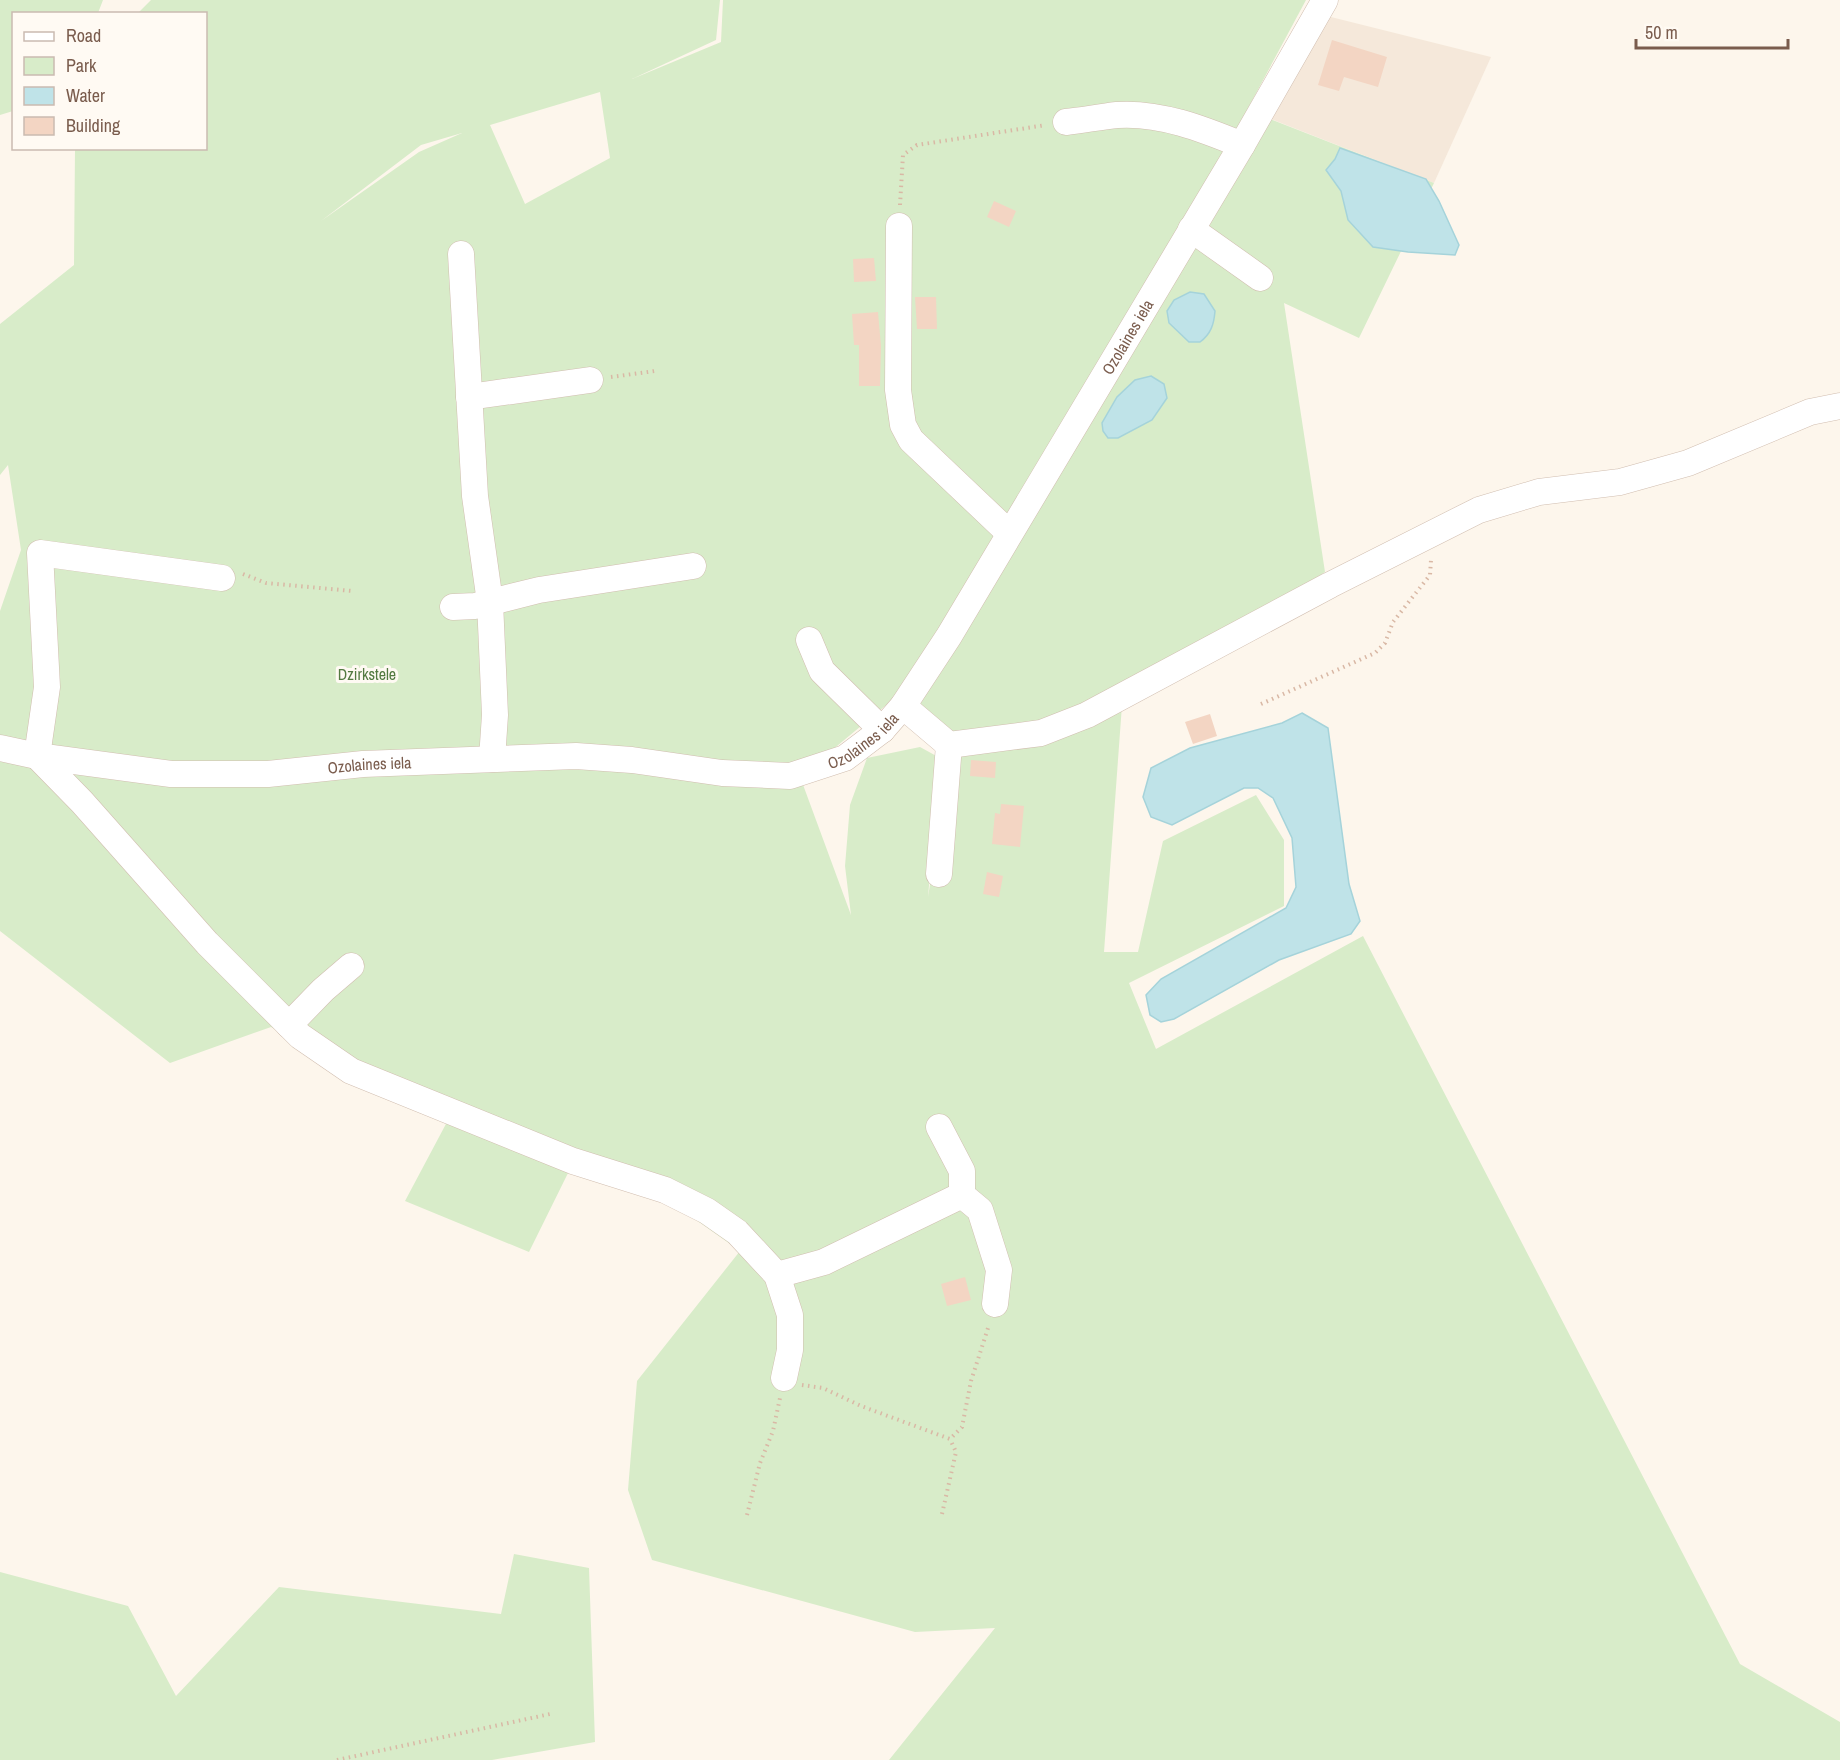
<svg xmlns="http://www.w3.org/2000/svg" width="1840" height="1760" font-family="'Archivo Narrow',sans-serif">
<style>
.residential{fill:#f5e8da}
.green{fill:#d8ecc9;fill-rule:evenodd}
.water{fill:#bfe3e8;stroke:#a5d3da;stroke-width:1.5}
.building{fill:#f3d5c3}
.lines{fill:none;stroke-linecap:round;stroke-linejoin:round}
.minor-casing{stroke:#d1beb0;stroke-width:27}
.path{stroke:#d9b8a5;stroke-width:4;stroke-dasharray:1.5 4.5;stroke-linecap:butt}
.minor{stroke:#fff;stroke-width:26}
.labels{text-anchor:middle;stroke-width:6;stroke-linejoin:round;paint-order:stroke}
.street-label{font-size:16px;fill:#7a5c4d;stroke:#fffaf3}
.park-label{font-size:16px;fill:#537a41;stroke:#fffaf3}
</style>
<rect width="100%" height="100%" fill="#fdf6ec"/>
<path class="residential" d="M1327,16L1491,57L1434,183L1271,119Z"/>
<path class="green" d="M0,0H103L98,13L14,14L13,111L0,115Z
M151,0H720L716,40L632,79L721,42L723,0H1306L1247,110L1434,183L1359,338L1284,303L1325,572L1122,705L1104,952H1138L1163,841L1256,795L1284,840V906L1129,983L1156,1049L1363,936L1740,1664L1840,1722V1760H889L995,1628L915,1632L652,1560L628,1490L637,1381L740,1251L665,1198L571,1167L529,1252L405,1201L447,1122L271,1027L170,1063L0,931V611L21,550L8,465L0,475V324L74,265L75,149L206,148V14L138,13ZM600,92L610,158L525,204L490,125ZM462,133L419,152L321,221L421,145ZM897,696L953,744L928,897L940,758L920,747L867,758L850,805L845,866L851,915L795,763L831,751Z
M514,1554L589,1568L595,1742L492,1760H0V1572L128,1606L176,1696L279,1587L501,1614Z"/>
<path class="water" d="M1340,148L1426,179L1439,201L1459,245L1455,255L1408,252L1373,247L1348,220L1341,191L1326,170L1335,159Z
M1190,292L1204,294L1215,311C1214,324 1211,334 1200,342H1189L1169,323L1167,311L1174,300Z
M1151,376L1164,384L1167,398L1152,420L1118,438H1108L1103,431L1102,423L1117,397L1135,380Z
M1302,713L1328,728L1349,884L1360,921L1351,934L1279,960L1174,1019L1161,1022L1150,1015L1146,995L1161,979L1286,908L1296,887L1292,838L1273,798L1258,788H1244L1172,825L1151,817L1143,797L1151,768L1190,748L1282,723Z"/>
<path class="building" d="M1332,40L1387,57L1378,87L1344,77L1339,91L1318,85Z
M994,201L1016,211L1009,227L987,217Z
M874,258L876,281L854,282L853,259Z
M915,297H936L937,329H917Z
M878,312L881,346L880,386H859V345H854L852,314Z
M1210,714L1217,736L1193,744L1185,722Z
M971,760L996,762L995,778L970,776Z
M1001,804L1024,806L1020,847L992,844L995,813L1000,814Z
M987,872L1003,876L999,897L983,894Z
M965,1277L971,1300L947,1306L941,1284Z"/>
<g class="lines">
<defs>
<g id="minor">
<path d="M1066,122C1083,120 1100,117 1117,115C1160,112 1203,129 1242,145"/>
<path d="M899,226L898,390L903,425L911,440L1009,533"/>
<path d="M1191,229L1260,278"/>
<path d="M461,254L475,496L490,602L495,715L492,759"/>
<path d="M469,397L590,380"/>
<path d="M222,578L40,553L47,687L37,756L82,802L207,943L300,1036L351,1071L573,1161L665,1190L707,1211L737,1232L777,1275L790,1315V1350L784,1378"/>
<path d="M453,607L475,606L539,590L693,566"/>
<path d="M809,640L822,671L882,730"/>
<path d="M903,706L949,745L1041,733L1087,715L1330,585L1479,510L1539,492L1620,482L1688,463L1810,412L1840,406"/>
<path id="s1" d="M0,748L37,756L171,774H268L363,764L576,756L632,760L722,773L790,776L845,758L882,730L903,706L949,636L1242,145L1325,0"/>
<path d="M939,874L949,745"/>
<path d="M289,1025L323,990L351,966"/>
<path d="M962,1195L980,1210L999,1270L995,1304"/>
<path d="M777,1275L824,1262L962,1195V1171L939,1127"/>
</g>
</defs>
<use href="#minor" class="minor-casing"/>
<path class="path" d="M900,205L903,155L917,145L1046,125
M611,377L655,371
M243,574L266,583L352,591
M1261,704L1375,653L1385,643L1393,622L1430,575L1431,560L1429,558
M802,1385L823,1388L861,1406L950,1439L962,1427L971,1381L989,1325
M942,1514L956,1452L950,1439
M747,1515L760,1463L773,1431L780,1398
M337,1760L550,1714"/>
<use href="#minor" class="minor"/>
</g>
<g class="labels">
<g class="street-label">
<text dy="6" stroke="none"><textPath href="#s1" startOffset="1362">Ozolaines iela</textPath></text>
<text dy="6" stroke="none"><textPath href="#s1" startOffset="876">Ozolaines iela</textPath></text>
<text dy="6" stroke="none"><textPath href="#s1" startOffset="372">Ozolaines iela</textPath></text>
</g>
<g class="park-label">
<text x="367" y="680">Dzirkstele</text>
</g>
</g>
<rect x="12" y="12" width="195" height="138" fill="#fffaf3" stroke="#cabbb1" stroke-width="1.5"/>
<rect x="24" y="32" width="30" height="9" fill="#ffffff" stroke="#cabbb1" stroke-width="1.5"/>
<text x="66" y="42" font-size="18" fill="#7a5c4d">Road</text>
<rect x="24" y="57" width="30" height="18" fill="#d8ecc9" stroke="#cabbb1" stroke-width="1.5"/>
<text x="66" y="72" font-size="18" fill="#7a5c4d">Park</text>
<rect x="24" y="87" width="30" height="18" fill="#bfe3e8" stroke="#cabbb1" stroke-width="1.5"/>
<text x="66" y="102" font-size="18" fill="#7a5c4d">Water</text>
<rect x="24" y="117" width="30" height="18" fill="#f3d5c3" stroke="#cabbb1" stroke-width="1.5"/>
<text x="66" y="132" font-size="18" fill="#7a5c4d">Building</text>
<path d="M1636 39v9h152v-9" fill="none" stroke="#7a5c4d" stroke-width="3"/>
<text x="1645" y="39" font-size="18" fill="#7a5c4d" stroke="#fffaf3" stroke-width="4.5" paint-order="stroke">50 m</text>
</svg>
